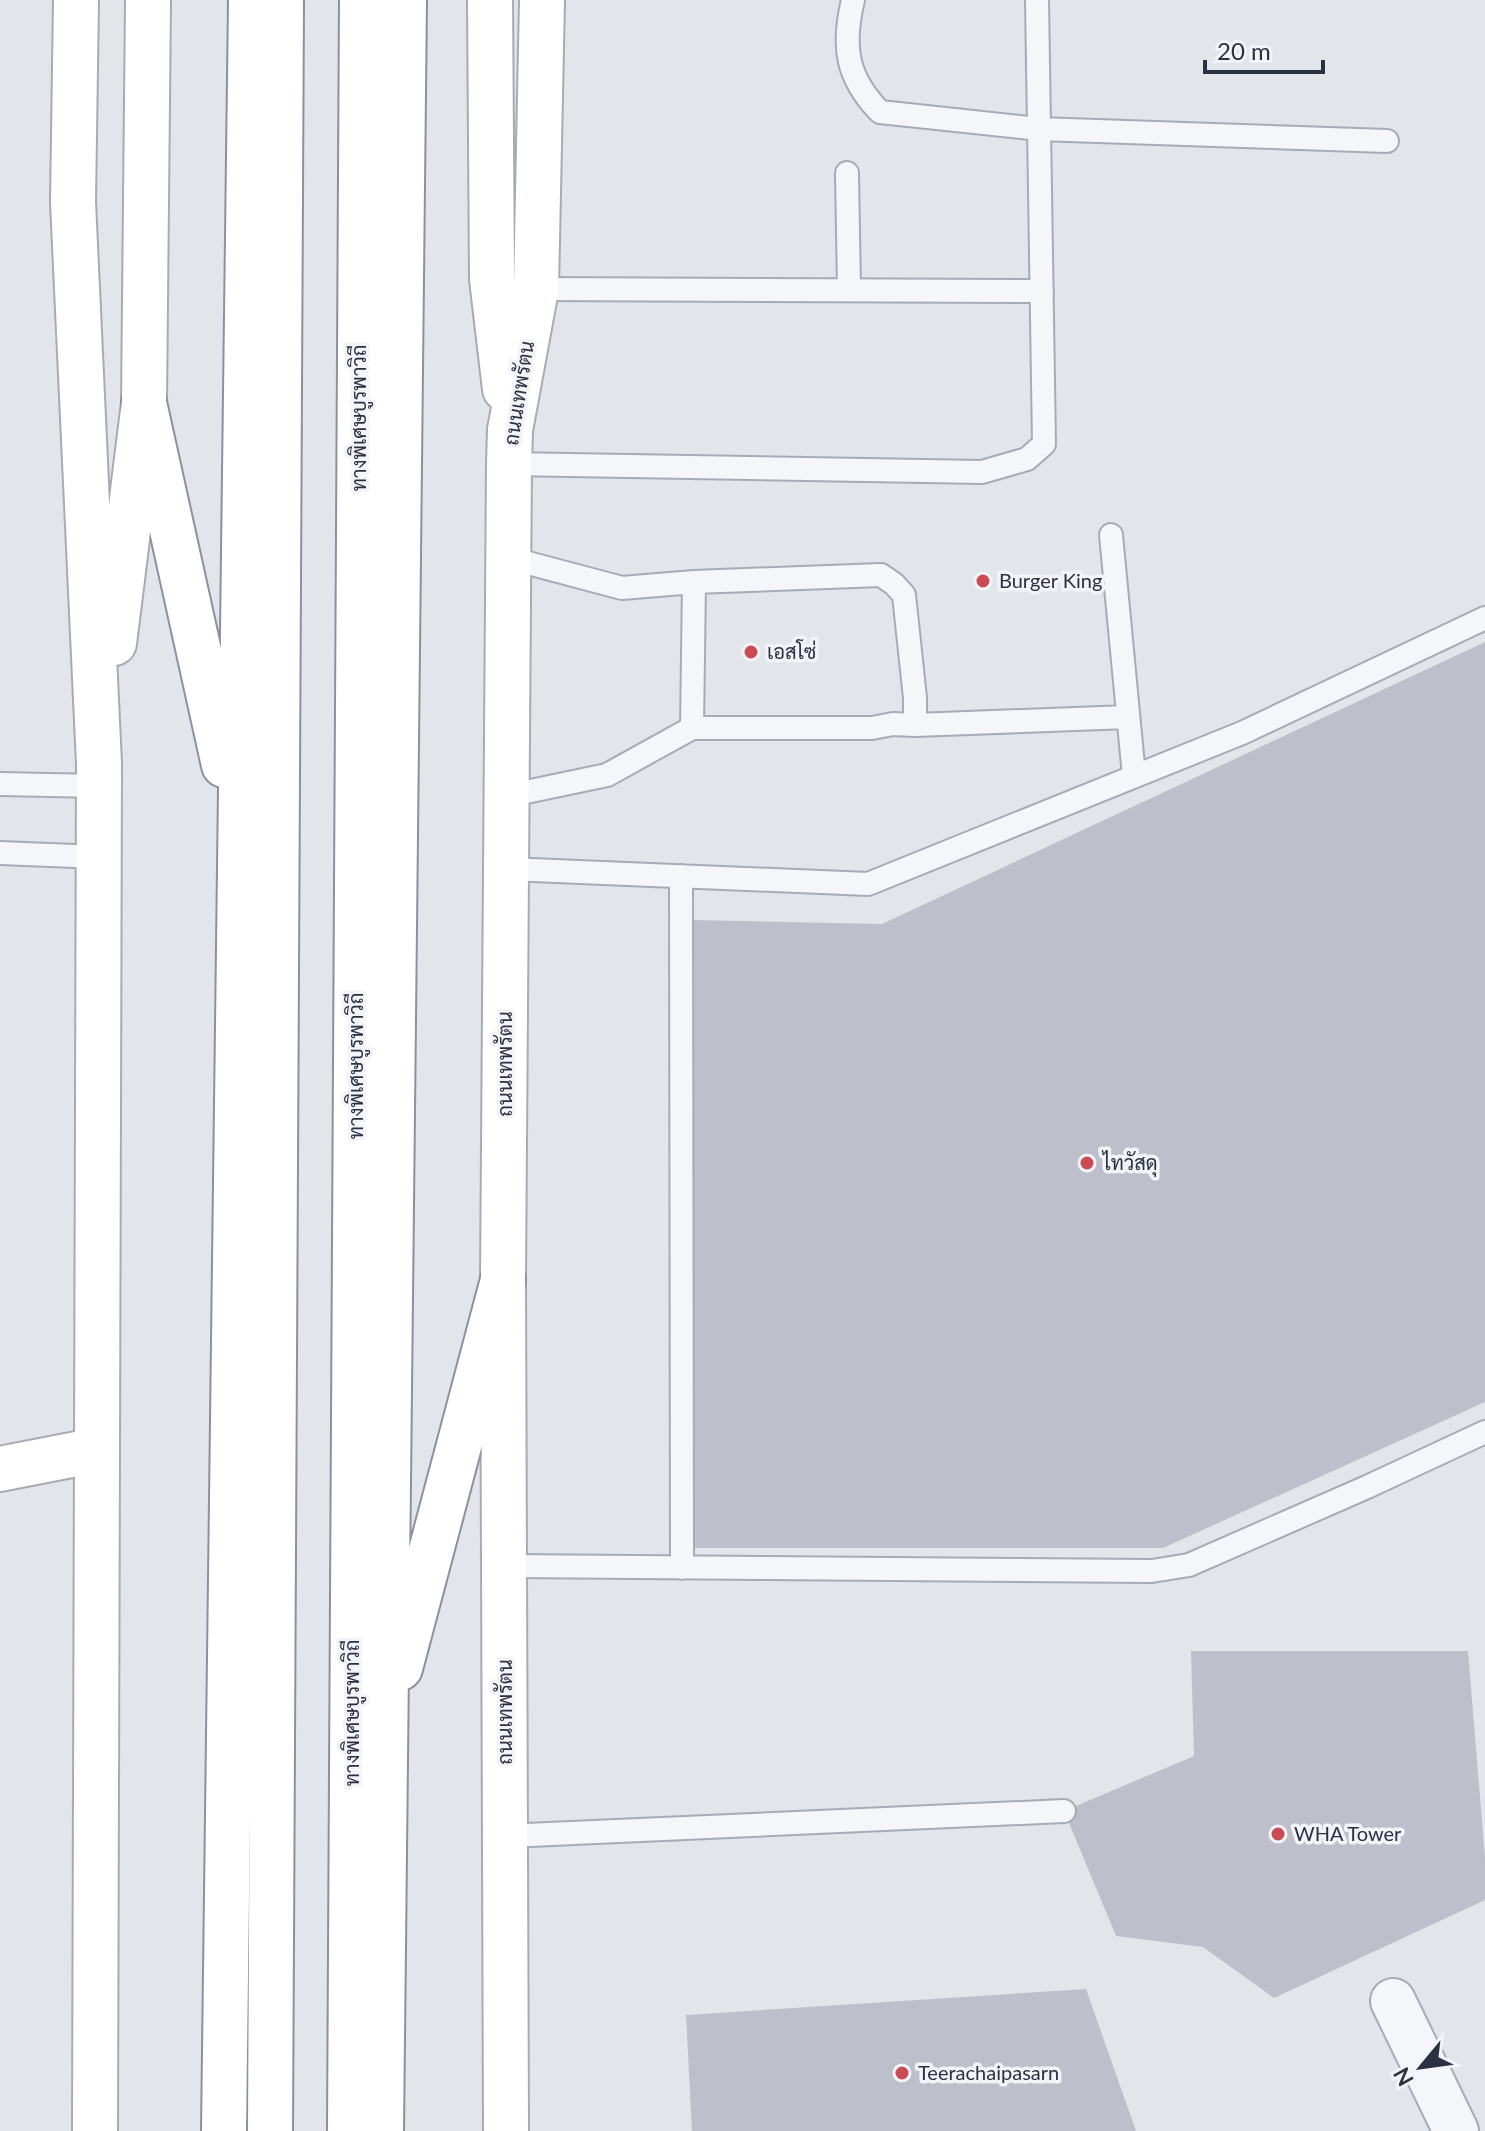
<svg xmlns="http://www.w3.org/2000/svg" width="1485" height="2131" font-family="Lato,Sarabun,sans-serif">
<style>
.building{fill:#bdc0ca}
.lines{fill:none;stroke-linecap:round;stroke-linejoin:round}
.service-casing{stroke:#a7abb4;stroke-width:26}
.minor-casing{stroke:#a7abb4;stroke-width:48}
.secondary-casing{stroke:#a7abb4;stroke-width:48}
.trunk-casing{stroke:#8a91a1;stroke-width:48}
.motorway-casing{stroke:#8a91a1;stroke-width:48}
.service{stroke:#f5f6f9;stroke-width:22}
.minor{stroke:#f5f6f9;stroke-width:44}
.secondary{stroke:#fff;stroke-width:44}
.trunk{stroke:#fff;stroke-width:44}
.motorway{stroke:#fff;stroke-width:44}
.poi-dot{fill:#cb4b54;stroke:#f2f4f8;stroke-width:3}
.labels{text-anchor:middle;stroke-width:7;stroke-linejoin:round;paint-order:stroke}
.street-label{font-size:20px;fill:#2b3142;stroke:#f2f4f8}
.poi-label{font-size:20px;fill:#2b3142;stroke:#f2f4f8;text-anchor:start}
</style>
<rect width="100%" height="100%" fill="#e2e5ea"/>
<path class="building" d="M1485,642V1402L1163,1548H685L692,920L882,924Z
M1191,1651H1468L1485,1858V1900L1274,1998L1203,1947L1116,1936L1064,1811L1194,1756Z
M1086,1989L1136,2131H692L686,2015Z"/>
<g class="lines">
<defs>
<path id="service" d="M853,0C842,46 846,77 880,112L1039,129L1387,141
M847,173L849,290
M536,289L1042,291
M509,464L982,472L1027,459L1044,444L1037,0
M1111,535L1134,776
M915,725L1128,717
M692,728H872L893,724L915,725V698L904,595L894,584L881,575L694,582
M0,784L99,786
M507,796L607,775L692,728L694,582L622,588L509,558
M0,853L99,857
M506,869L868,884L1242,733L1485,618
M681,876L682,1568
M504,1566L1152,1571L1189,1565L1367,1487L1485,1432
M505,1836L1064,1811"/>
<path id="minor" d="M1393,2001L1456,2131"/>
<path id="secondary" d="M76,0L73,202L99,764L95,2131
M490,0L492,279L505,389
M114,643L144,403L148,0
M0,1469L97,1450
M506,2131L503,1280L509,464L510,430L536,289L542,0"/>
<path id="trunk" d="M144,403L224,765
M400,1668L503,1280
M224,2131L251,0
M381,2131L404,0"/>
<path id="motorway" d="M270,2131L281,0
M350,2131L362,0"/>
</defs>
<use href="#service" class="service-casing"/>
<use href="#minor" class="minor-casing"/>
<use href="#secondary" class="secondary-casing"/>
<use href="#trunk" class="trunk-casing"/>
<use href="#motorway" class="motorway-casing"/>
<use href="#service" class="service"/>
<use href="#minor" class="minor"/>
<use href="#secondary" class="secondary"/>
<use href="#trunk" class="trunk"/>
<use href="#motorway" class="motorway"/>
</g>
<g class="poi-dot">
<circle cx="983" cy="581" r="8"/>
<circle cx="751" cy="652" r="8"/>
<circle cx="1087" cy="1163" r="8"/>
<circle cx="1278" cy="1834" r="8"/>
<circle cx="902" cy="2073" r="8"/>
</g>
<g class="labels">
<g class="street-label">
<text transform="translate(519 393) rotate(-81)" y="7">ถนนเทพรัตน</text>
<text transform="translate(359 418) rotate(-90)" y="7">ทางพิเศษบูรพาวิถี</text>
<text transform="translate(505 1064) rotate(-90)" y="7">ถนนเทพรัตน</text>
<text transform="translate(356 1066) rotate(-90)" y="7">ทางพิเศษบูรพาวิถี</text>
<text transform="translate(505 1712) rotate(-90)" y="7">ถนนเทพรัตน</text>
<text transform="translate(352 1713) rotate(-90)" y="7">ทางพิเศษบูรพาวิถี</text>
</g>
<g class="poi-label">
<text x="999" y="588">Burger King</text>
<text x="767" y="659">เอสโซ่</text>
<text x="1103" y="1170">ไทวัสดุ</text>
<text x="1294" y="1841">WHA Tower</text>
<text x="918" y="2080">Teerachaipasarn</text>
</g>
</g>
<g transform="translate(1421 2067) rotate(241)" stroke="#f2f4f8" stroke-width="6" paint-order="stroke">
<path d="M0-6L14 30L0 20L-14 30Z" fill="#2b3142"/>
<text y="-12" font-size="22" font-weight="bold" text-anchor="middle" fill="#2b3142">N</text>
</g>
<path d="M1205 60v12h118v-12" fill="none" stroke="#2b3142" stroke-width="4"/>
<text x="1217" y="60" font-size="24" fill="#2b3142" stroke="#f2f4f8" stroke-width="6" paint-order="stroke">20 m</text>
</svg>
